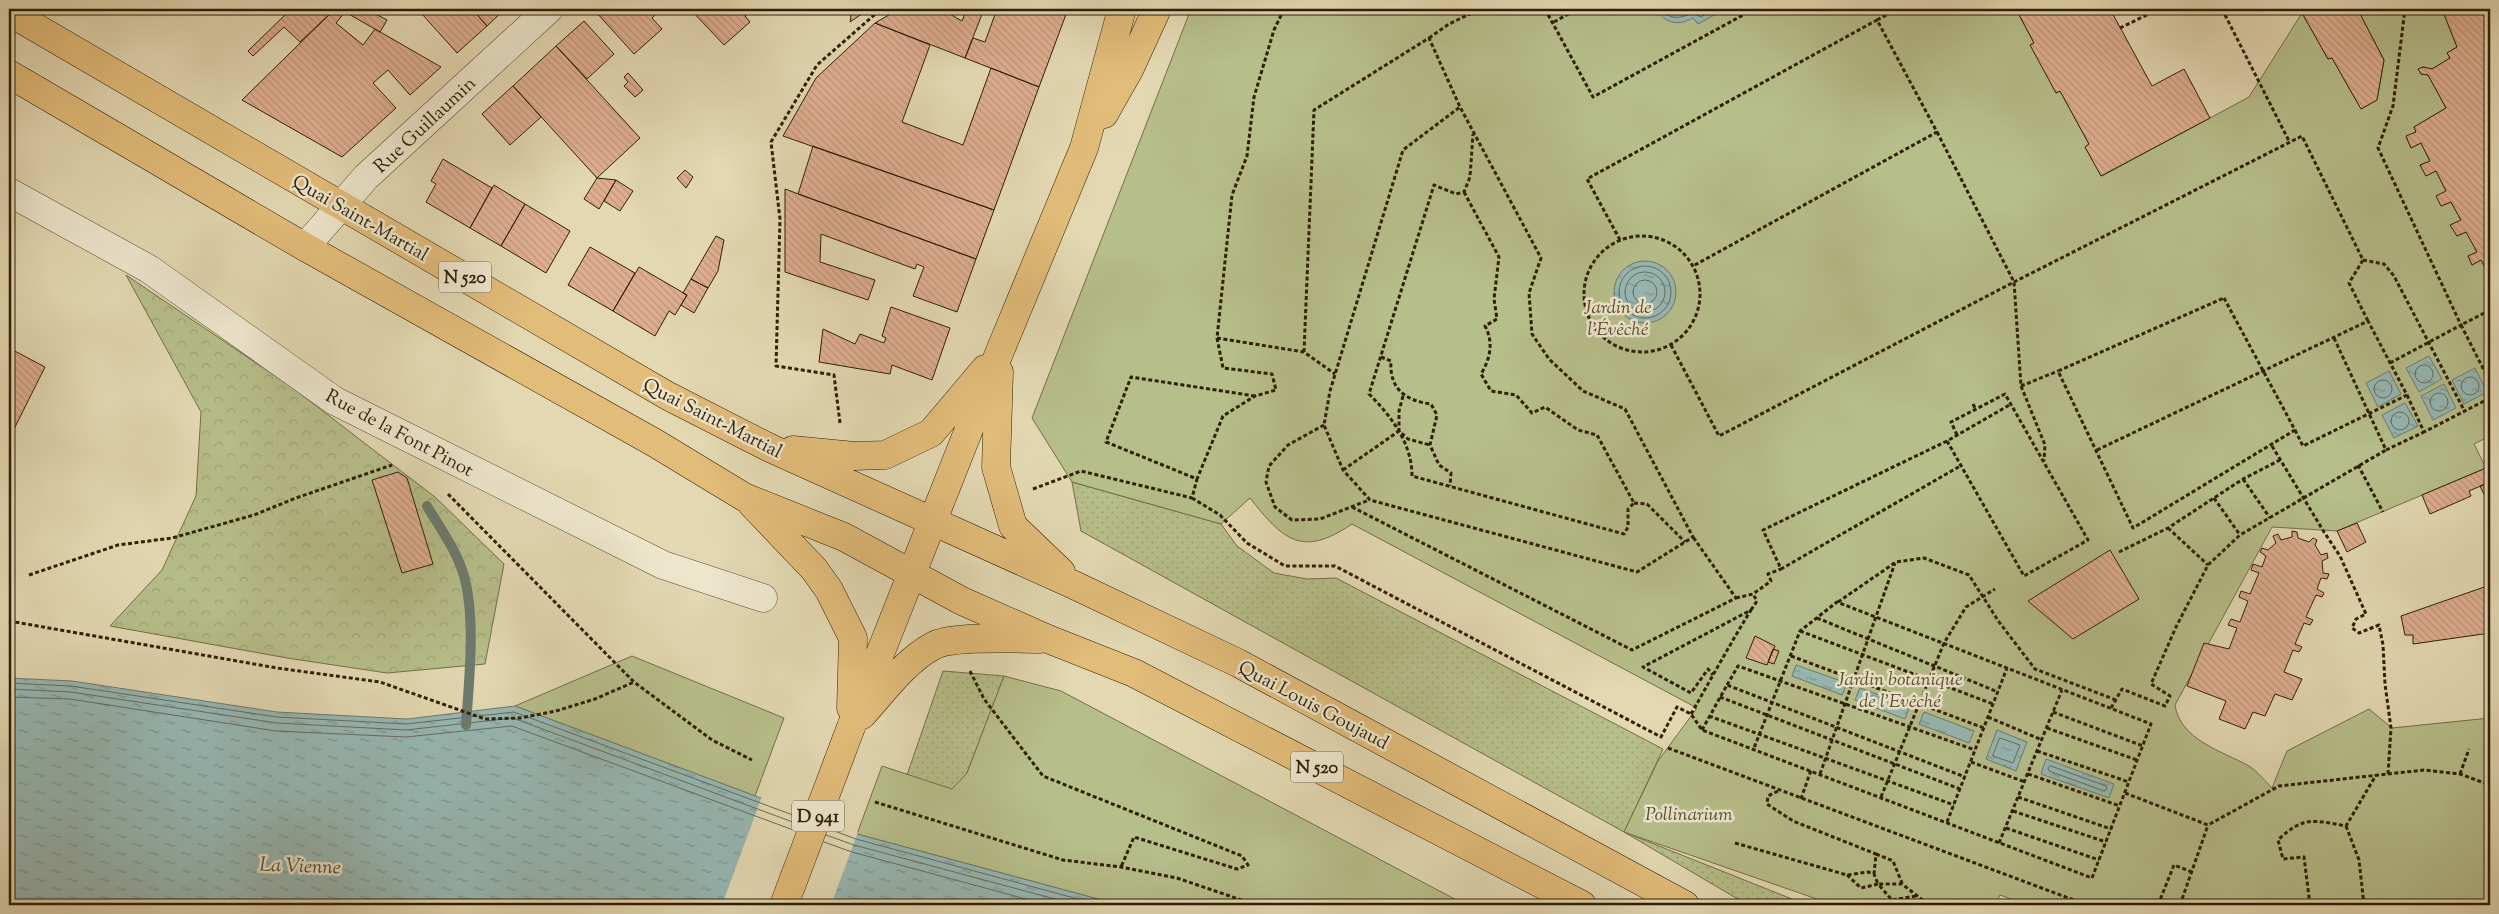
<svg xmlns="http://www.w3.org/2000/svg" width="2499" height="914" font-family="'Sorts Mill Goudy',serif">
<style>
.grass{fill:url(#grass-dots);stroke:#726e48}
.forest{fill:url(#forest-crowns);stroke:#726e48}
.green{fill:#b6be8a;stroke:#726e48}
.water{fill:url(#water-ripples);stroke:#6d7a6e}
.pier{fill:#e3d8b2}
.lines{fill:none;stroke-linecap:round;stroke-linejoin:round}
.shore{stroke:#636b5d;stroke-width:1}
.stream{stroke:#6d7a6e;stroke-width:10}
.building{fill:url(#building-back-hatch);stroke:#2f1e06}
.minor-casing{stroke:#5c4c31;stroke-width:29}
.major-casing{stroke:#2f1e06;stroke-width:29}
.path{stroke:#2f1e06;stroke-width:3;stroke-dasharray:4 2.5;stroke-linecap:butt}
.minor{stroke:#ede6cd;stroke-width:28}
.major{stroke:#e2bc79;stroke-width:28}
.major-bridge-casing{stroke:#2f1e06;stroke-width:29;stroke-linecap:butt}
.major-bridge{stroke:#e2bc79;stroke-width:28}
.labels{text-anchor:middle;stroke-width:5;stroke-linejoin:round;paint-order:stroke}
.shield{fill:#ede6cd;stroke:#685a42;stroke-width:1}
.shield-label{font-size:18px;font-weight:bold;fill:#2f1e06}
.street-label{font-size:19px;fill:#2f1e06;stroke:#ede6cd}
.park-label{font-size:19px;font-style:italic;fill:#584e2e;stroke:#ede6cd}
.water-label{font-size:20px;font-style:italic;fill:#4e4c3a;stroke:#ede6cd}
</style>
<defs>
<pattern id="grass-dots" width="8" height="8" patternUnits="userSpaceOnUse" patternTransform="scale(1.25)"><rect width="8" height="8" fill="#b6be8a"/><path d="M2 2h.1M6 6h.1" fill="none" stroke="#9da376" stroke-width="1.8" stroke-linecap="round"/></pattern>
<pattern id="forest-crowns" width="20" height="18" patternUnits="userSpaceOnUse" patternTransform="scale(1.25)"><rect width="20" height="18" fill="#b6be8a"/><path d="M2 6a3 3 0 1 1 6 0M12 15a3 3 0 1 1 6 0" fill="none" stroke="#9da376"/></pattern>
<pattern id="water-ripples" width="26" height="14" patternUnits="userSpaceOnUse" patternTransform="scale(1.25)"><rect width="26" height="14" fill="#97b8b4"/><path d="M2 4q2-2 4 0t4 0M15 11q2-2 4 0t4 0" fill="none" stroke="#7c9590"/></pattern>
<pattern id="building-back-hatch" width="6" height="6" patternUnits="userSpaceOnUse" patternTransform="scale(1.25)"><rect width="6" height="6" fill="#deae8f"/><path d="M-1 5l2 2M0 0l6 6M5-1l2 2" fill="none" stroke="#bf957a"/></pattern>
</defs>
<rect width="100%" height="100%" fill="#e3d8b2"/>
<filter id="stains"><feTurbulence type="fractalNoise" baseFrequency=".004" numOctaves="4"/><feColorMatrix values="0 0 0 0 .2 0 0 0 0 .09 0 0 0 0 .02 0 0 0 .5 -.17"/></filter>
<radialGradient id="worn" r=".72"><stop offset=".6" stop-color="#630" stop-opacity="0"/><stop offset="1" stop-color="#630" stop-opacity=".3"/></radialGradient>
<path class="grass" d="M1072,482L1221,524L1237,546L1274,573L1307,579L1336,578L1663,749L1624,832L1807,905H1748L1624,832L1081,531Z
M943,671L1004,676L967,773L1466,905L898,801Z"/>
<path class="forest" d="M126,275L293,388L367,445L435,497L504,564L485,664L387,673L287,658L110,626L162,570L196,496L201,412Z"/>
<path class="green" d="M1191,9H2016L2034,43L2056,93L2060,91L2089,144L2085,147L2102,176L2249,97L2302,13L2328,59L2332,58L2361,109L2377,100L2384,60L2358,10L2442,9L2457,47L2447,53L2450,58L2432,69L2423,67L2418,69L2421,74L2428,75L2446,108L2414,127L2416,132L2406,137L2411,148L2421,143L2430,161L2420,165L2426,176L2436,171L2446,191L2441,206L2451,202L2461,220L2451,225L2457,236L2466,232L2477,252L2468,256L2472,265L2481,260L2490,277L2488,287L2484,289L2487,295L2490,294V436L2474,444L2486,468L2337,531L2272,527L2175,705C2180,740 2222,751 2249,766C2257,771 2265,781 2272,788L2287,751L2369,709L2392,728L2490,718V905H2028L2000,895L1995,905H1834L1624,832L1658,761L1697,708L1352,524C1302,558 1283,540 1250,498L1221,524L1072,482L1032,418Z
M632,656L784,718L755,796L515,706Z
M1004,676L1061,691L1466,905H1120L857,834L882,766L952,789L967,773Z"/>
<path class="water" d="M1656,9H1725L1698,24L1693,18C1679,26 1665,24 1656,9Z
M1614 292a31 31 0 1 1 62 0a31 31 0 1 1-62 0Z
M2429,356L2442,379L2419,392L2406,368Z
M2475,368L2487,392L2464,404L2452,380Z
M2389,371L2401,394L2378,407L2366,383Z
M2444,384L2456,408L2433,420L2421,396Z
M2405,403L2418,426L2394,438L2382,415Z
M1796,665L1847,683L1842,695L1792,676Z
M9,678L72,681L277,712L407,719L515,706L857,834L1120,905H9Z
M1860,688L1910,706L1905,719L1855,700Z
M1924,712L1974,731L1969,743L1919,724Z
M1997,730L2027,742L2016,771L1986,759Z
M2046,759L2114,784L2109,798L2041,774Z"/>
<path class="pier" d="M762,796L858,832L831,905H722Z"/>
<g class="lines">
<path class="shore" d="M1661,9C1671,21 1680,18 1693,13L1701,17L1715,9
M1619 292a26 26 0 1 1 52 0a26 26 0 1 1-52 0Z
M1625 292a20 20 0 1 1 40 0a20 20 0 1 1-40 0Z
M1633 292a12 12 0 1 1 24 0a12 12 0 1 1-24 0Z
M2415 374a9 9 0 1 1 18 0a9 9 0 1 1-18 0Z
M2461 386a9 9 0 1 1 18 0a9 9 0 1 1-18 0Z
M2374 389a9 9 0 1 1 18 0a9 9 0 1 1-18 0Z
M2430 402a9 9 0 1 1 18 0a9 9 0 1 1-18 0Z
M2391 421a9 9 0 1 1 18 0a9 9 0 1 1-18 0Z
M9,683L71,686L277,717L406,724L514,712L801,818
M9,689L71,692L277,723L406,730L513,718L798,824
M9,697L70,699L276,731L406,737L512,726L796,831
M2000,738L2020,745L2013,763L1993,756Z
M2051,766L2106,786L2107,789L2104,791L2049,771L2048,768Z
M829,829L856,839L1100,905
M826,835L854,845L1077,905
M824,842L852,852L1048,905"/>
<path class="stream" d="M427,506C440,528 457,551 464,576C476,619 469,680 466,725"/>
</g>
<path class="building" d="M286,9H335L300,42L284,27L253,56L248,51L287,13Z
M335,9L345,12L336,23L363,45L375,29L441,67L410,95L388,70L373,83L396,108L342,157L242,100Z
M349,9H366L387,20L380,32L347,13Z
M428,9H472L487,26L457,53L422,14Z
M472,9H505L487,26Z
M596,9H661L652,18L662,29L634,54L595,11Z
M690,9H753L745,16L750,22L724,45Z
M852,9H869L850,22Z
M899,9H941L962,21L967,9H984L965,58L875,23Z
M997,9H1068L1039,87L965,58L973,38L985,42Z
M2016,9H2110L2152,86L2184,69L2210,118L2101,176L2085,147L2089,144L2060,91L2056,93L2030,45L2034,43Z
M2360,9L2358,10L2384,60L2377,100L2361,109L2332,58L2328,59L2302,13L2308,9Z
M2442,9H2490V294L2487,296L2484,289L2488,287L2487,284L2490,277L2481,260L2472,265L2468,256L2477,252L2466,232L2457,236L2450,225L2461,220L2451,202L2441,206L2436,196L2446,191L2436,171L2426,176L2420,165L2430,161L2421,143L2411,148L2406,136L2416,132L2414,127L2446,108L2428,75L2421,74L2418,69L2423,67L2432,69L2450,58L2447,53L2457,47Z
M584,21L614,54L587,79L556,46Z
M875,23L930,45L902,122L963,145L991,68L1039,87L994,210L783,136L816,78Z
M556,46L640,138L597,178L513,86Z
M628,73L643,90L635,97L624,86L628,82L624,77Z
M513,86L541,117L510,145L482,114Z
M813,146L994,210L976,259L798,194Z
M443,159L492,188L470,228L426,202L436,184L431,181Z
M685,170L693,177L686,188L677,178Z
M597,178L616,180L599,209L584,199Z
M616,180L633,191L620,211L604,201Z
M494,185L525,204L501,246L470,228Z
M785,189L976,259L957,312L913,296L924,267L917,264L915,269L821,234L820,262L875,280L868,300L785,272Z
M525,204L570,231L546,273L501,246Z
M716,236L724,240L718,271L708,288L691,279Z
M590,247L635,273L613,311L568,285Z
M639,267L687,295L675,315L669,311L655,336L613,311Z
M691,279L708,288L694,313L681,305L687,295L683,293Z
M891,307L950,328L932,380L892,365L890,374L819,362L823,329L855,344L860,334L884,343L886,338L882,336Z
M9,348L45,367L9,439Z
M2486,468L2490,476V482L2469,491L2471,496L2430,514L2422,495Z
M398,472L407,478L433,564L402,573L372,480Z
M2490,482V507L2480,486Z
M2357,523L2366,542L2347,552L2337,531Z
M2292,531L2297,532L2298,538L2309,542L2313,538L2317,540L2315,545L2321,555L2327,553L2328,558L2322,561L2323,573L2329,574L2327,579L2321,578L2317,589L2324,593L2322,597L2316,595L2306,617L2313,620L2310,625L2304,623L2295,644L2302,647L2299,652L2293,650L2284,672L2302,679L2292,700L2275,694L2265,716L2253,712L2245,729L2219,719L2226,701L2187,686L2204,643L2229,649L2237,628L2228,625L2231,619L2240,622L2248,601L2239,597L2241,591L2250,594L2259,573L2251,570L2253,564L2262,567L2266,556L2260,552L2262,548L2268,550L2276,543L2273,536L2278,534L2281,540L2292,537Z
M2110,550L2139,599L2073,639L2028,601Z
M2490,585V637V633L2413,644V635H2405L2401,616Z
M1755,636L1775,646L1767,665L1746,658Z
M1773,649L1779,651L1774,664L1768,662Z"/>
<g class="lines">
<defs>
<path id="minor" d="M9,192L149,269L335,401L663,565L763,598
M305,247L366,177L549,9"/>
<path id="major" d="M9,12L668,396L770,448L1074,585L1238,663L1685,905
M9,74L305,247L655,443L744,497L844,537L962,601L1048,639L1134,673L1582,905
M1104,114L1130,68L1157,9
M999,372L996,467L1013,526L1061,572
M793,450L854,456L885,455L931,433L985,369
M752,504L814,569L829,590L853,638L851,708
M862,715C883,692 905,661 933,646C951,635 1016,639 1040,639
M851,727L1000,351L1084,148L1122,9"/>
</defs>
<use href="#minor" class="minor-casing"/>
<use href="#major" class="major-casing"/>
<path class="path" d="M1545,9L1593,97L1754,9
M2222,9L2289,141
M1877,20L1898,9
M1554,22L1577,9
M2120,28L2159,9
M1429,38L1449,24L1480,9
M1937,132L2014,282L2021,386L2045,445L2044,461
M1464,192L1499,257L1494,299L1497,319L1485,326C1494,343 1490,359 1481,374L1491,391L1516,395L1532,413L1545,407L1578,430L1597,435L1634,503L1628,509V527L1624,534L1412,476C1412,443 1391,416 1369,394L1434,185L1456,194L1464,192L1470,177L1473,134
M1584 294a58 58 0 1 1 116 0a58 58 0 1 1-116 0Z
M1620,240L1587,179L1877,20L1937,132L1693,266
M2363,260L2384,264L2394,276L2465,412
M2224,298L2295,430L2133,528L2058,371Z
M2490,310L2461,325L2490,382
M1217,338L1304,352L1335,374
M2334,338L2386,450L2424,432
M1671,345L1719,436L2014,282L2302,136L2363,260L2349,283L2368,321
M1304,352L1314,110L1429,38L1460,107L1541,258L1529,293L1532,334L1549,359L1583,391L1625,409L1693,537L1637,572L1370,500L1343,470L1324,425L1330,391L1403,150L1460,107
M1381,357L1391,361C1389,389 1406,401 1431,404L1437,415L1430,445L1439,465L1451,473L1450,486
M2390,363L2461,325L2378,148L2393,106L2405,9
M2021,386L2058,371
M2407,395L2424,432L2490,398
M1255,396L1131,377L1106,442L1197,479L1223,416L1255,396L1276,390L1272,374L1223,368L1217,338L1232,195L1247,156L1254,97L1274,30L1284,9
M1403,396L1399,411V431L1408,439L1430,445
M1973,404L1976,410
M840,423L834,375L776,366L780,219L771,142L817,65L881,9
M1324,425L1288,445L1269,466L1266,482L1275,507L1292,520L1320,519L1369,500
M1957,435L1951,422L2005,394C2033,443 2060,491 2088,540L2024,576L1947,441L2011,404
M1947,441L1763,530L1781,569L1962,465
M2272,446L2324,532L2340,556L2366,614L2356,619L2352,628L2359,633L2379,625L2383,645L2385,684L2391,728L2388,774
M2097,450L2368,321L2407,395L2303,446L2295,430
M2358,465L2383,512
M1343,470L1399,431
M2243,479L2270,518
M1033,489L1081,471L1192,498L1197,479
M448,494L634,682L712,740L752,760
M1192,498L1220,515L1247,543L1285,566H1335L1661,737L1677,707L1691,714L1702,730L2092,878L2151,724L1837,602L1800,631L1754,748
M2214,498L2240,535
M1634,503L1647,504L1685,542
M1352,507L1632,650L1736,598L1693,537
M2168,528L2208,565
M2119,552L2168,528L2243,479L2280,460
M29,575L118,545L172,538L254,515L296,498L392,465
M1736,598L1753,594L1771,581L1768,574L1781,569
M1838,602L1896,562L1924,558L1969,575L1999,622L2035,669L2116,700
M1751,610L1757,601L1753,594
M1817,618L1998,692
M9,621L277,668L380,682L485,719L520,718L556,711L595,699L634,682
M1800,631L1993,704
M1791,656L1984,728
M970,671L984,699L1043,776L1242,856L1248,865L1237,869L1134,837L1121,867
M1727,685L1738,666L1975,750
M1720,697L1960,789
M2111,708L2122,689L2165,706L2170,696L2151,684L2176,627L2208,565L2240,535L2386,450
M2053,712L2143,746
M1691,714C1711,679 1730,644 1751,610L1643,667L1691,693L1708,669L1713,675
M1709,716L1954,805
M1988,717L2042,740
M2047,728L2137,760
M1702,730L1727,685L1965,777
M1668,748L2087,905
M2037,751L2129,782
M1971,762L2025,782
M1820,774L1895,563
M2028,774L2120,806
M2460,774L2469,749
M1778,791L1768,796L1767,804L1793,821L1876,854L1874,874
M2125,793L2208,825L2279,786L2424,770L2460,774L2490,785
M1881,797L1944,643L1966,607L1995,589
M2018,797L2111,829
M1801,799L1811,770
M875,802L1063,860L1121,867L1177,878L1256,905
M2013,811L2106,842
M1947,822L2007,668
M2346,826L2359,860L2364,905
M2006,828L2099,860
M1735,843L1847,875L1868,872L1874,874L1878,884H1902L1929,905
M1999,843L2062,690
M1876,854L1893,861L1902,883
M1847,875L1861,888L1878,884L1892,900L1916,896
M2158,905L2174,865L2192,872
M2180,905L2208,825
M2310,905L2304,857L2283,859L2278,840C2303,816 2314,820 2346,826L2376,775"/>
<use href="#minor" class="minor"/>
<use href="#major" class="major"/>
<defs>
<path id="major-bridge" d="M784,905L851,727"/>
</defs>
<use href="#major-bridge" class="major-bridge-casing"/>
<use href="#major-bridge" class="major-bridge"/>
</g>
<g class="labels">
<g class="shield">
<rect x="439" y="261.5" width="52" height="31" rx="4"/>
<rect x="1291" y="751.5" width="52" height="31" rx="4"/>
<rect x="792" y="800.5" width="52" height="31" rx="4"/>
</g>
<g class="shield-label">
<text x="465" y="283">N 520</text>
<text x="1317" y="773">N 520</text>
<text x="818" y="822">D 941</text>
</g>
<g class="street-label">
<text transform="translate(424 124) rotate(-43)" y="7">Rue Guillaumin</text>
<text transform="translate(361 217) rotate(30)" y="7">Quai Saint-Martial</text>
<text transform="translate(713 417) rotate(27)" y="7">Quai Saint-Martial</text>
<text transform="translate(400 432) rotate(28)" y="7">Rue de la Font Pinot</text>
<text transform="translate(1314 704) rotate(28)" y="7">Quai Louis Goujaud</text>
</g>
<g class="park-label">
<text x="1618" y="313">Jardin de<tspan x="1618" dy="22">l'Évêché</tspan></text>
<text x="1900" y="685">Jardin botanique<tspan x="1900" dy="22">de l'Evêché</tspan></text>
<text x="1689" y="820">Pollinarium</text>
</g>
<g class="water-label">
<text transform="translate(300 865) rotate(2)" y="7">La Vienne</text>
</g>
</g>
<rect width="2499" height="914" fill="none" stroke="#e3d8b2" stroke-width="30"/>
<rect x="10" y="10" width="2479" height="894" fill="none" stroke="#2f1e06" stroke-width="2.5"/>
<rect x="15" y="15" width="2469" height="884" fill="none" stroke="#2f1e06"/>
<rect width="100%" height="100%" filter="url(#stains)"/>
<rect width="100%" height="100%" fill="url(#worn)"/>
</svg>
